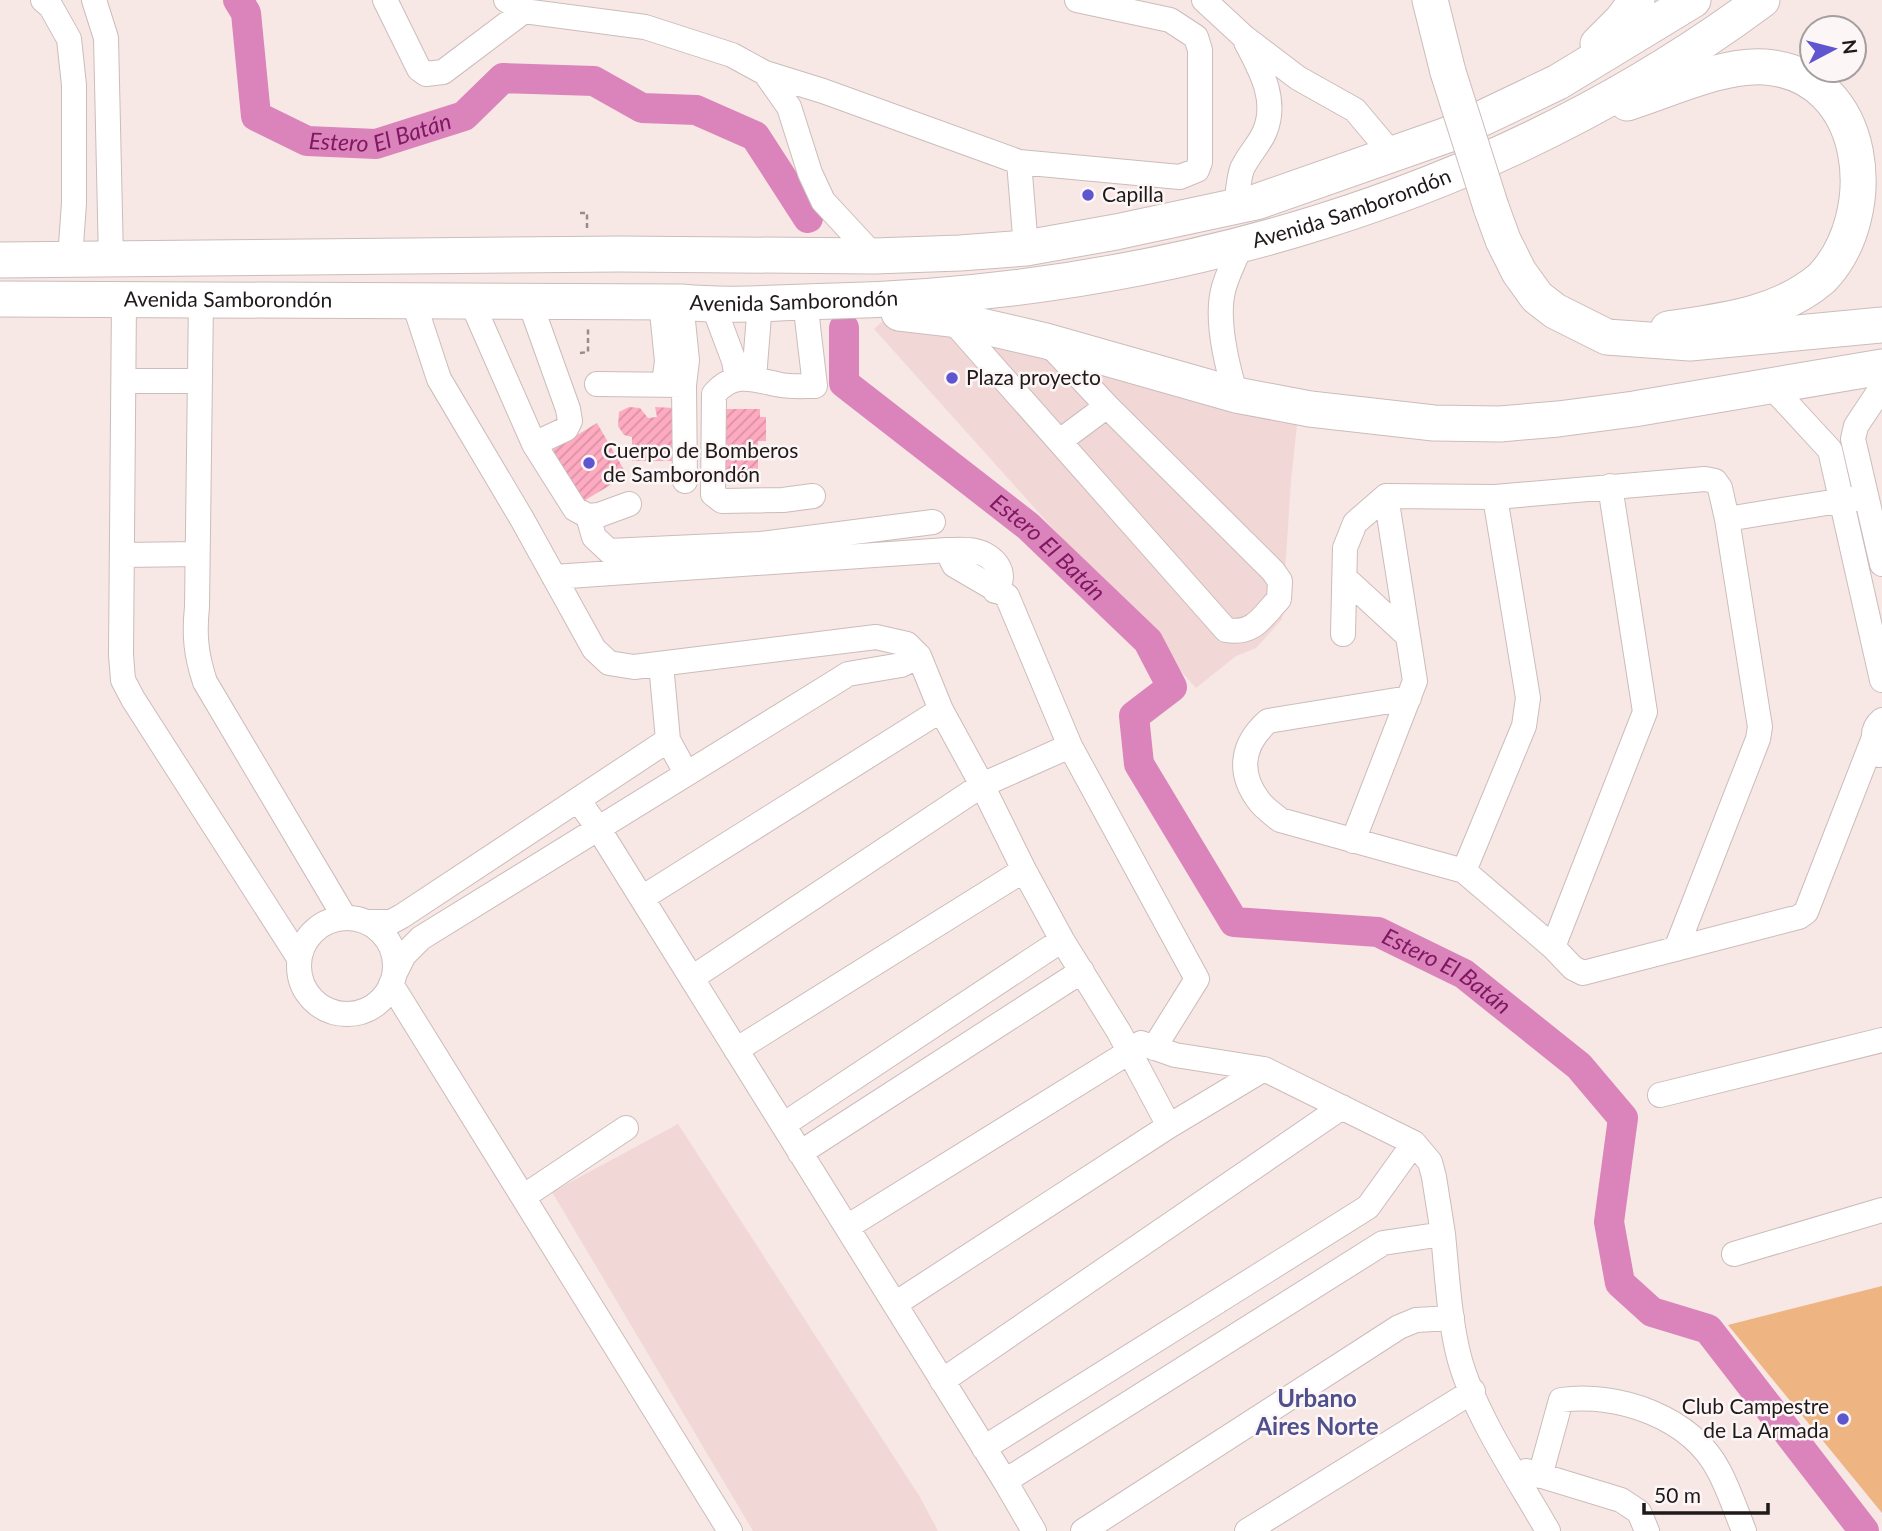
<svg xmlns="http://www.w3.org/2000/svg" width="1882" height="1531" font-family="Lato,sans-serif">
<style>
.built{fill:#f1d8d7}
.pitch{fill:#eeb582}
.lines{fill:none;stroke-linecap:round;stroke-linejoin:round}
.river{stroke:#db83bb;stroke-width:30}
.building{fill:url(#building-hatch)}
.minor-casing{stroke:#ccbcbb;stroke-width:26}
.highway-casing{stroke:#ccbcbb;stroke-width:37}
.path{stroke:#978c8b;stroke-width:2.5;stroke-dasharray:5 3.5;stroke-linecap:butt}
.minor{stroke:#fff;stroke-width:24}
.highway{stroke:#fff;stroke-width:35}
.highway-bridge-casing{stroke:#ccbcbb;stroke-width:37;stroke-linecap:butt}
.highway-bridge{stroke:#fff;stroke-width:35}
.poi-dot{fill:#5f56cf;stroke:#fdf6f6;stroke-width:2.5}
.labels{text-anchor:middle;stroke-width:5;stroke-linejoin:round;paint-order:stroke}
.poi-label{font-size:21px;fill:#1f1919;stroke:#fdf6f6;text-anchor:start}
.street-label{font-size:21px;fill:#1f1919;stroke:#fdf6f6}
.water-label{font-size:23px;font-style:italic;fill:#801763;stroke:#fdf6f6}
.quarter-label{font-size:24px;font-weight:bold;fill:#4f4f8d;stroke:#fdf6f6}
</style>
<defs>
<pattern id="building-hatch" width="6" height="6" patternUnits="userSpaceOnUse" patternTransform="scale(1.75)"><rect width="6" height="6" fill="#feaac1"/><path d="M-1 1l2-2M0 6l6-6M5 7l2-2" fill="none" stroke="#d992a5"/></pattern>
</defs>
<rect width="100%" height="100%" fill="#f7e7e5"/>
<path class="built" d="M884,320L1134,376L1297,425L1291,481L1282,619L1256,648L1236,656L1196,688L874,329Z
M678,1124L920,1497L938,1531H753L552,1192Z"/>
<path class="pitch" d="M1882,1286V1513L1728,1325Z"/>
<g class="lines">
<g class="river">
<path id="s1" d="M238,0L246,13L256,116L307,141L376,144L464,116L503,78L594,81L642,108L696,110L755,136L808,218"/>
<path id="s2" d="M844,328V383L1028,526L1148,641L1172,687L1134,716L1139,764L1234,922L1378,932L1464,974L1579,1066L1623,1118L1609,1222L1620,1283L1652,1312L1708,1329L1864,1531"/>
</g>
</g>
<path class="building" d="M629,407L640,408L648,418L657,417L655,407L674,408V461H632V437L624,435L618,426L619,412Z
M718,409H760V417H766V441H758V477L714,478Z
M597,423L627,475L582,502L551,451Z"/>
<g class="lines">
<defs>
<path id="minor" d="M43,0L51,7L69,39L74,85V203L70,259
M94,0L106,38L111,259
M385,0L419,69L426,74L443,72L524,11
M506,0L524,11L645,27L732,55L765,73L823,91L1019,162L1180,177L1197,170L1200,162V50L1196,37L1170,20L1077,0
M1204,0L1244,37L1298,78L1355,110L1392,154
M765,73L789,107L810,173L823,201L874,256
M1019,162L1026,248
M1236,207C1238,195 1238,180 1242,169C1248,155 1260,144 1265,131C1278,99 1260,69 1246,42
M124,299L121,655L123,680L133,699L299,958
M201,299L197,607C194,635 196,655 205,682L345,918
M805,301L815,386C804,386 792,387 781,385C754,380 735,370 714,394L713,494L722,501L783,500L813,496
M661,302L667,361L664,384
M681,302L687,360L684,385L685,481
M414,303L439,379L522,519L594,649L609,663L634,667L876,637L907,644L919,656L941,710L982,785L1024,870L1062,940L1119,1032L1169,1126
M472,303L534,444L575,509L588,516L599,515L629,504
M530,303L568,409L570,421L566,429L534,444
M713,305L734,361L737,378
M951,319L1226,630C1254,635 1262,617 1279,599L1280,581L1273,571L1107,406L1047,342
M754,378L760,303
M124,381H200
M597,384L684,385
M1771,386L1830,450L1882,680
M1882,387L1856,426L1853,439L1882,564
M1236,395C1227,366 1215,317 1224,287C1228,273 1235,260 1240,247
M1060,441L1107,406
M588,516L594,537L609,551L760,544L933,522
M1727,519L1857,498
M947,550C956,550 966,549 975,551C994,555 1010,574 995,591
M123,555L197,554
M554,577L947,550L954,565L1007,596L1070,746L1197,979L1154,1048
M1345,578L1408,636
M1343,634L1345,548L1355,523L1386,496L1495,497L1705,479L1715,481L1720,488L1727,519L1760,727L1758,739L1676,949
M661,664L668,740L686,773
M1409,698L1268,721C1242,744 1237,772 1259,801C1264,808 1273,814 1280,820L1464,871L1553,947L1573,968L1583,973L1799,917L1806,912L1873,740
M1879,755C1873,742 1870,730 1882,720
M578,800L598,828L1005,1481L1034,1531
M1353,841L1415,681L1386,496
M1464,871L1524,726L1528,698L1495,497
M642,898L941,710
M299 966a48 48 0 1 1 96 0a48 48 0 1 1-96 0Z
M366,922H391L402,916L668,740
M1553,947L1645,712L1610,486
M394,975L404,955L421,938L824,689L848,674L901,665L919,656
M692,978L982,785L1070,746
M391,984L730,1531
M1141,1043L1175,1055L1264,1069L1414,1143L1430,1162L1434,1177L1443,1234
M736,1050L1024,870
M1660,1095L1882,1040
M783,1125L1062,940
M800,1153L1082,971
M523,1197L626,1128
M847,1227L1129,1052
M1734,1254L1882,1210
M895,1304L1169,1126L1264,1069
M942,1381L1342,1107
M984,1448L1368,1207L1414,1143
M1526,1471L1621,1500L1639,1512L1647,1531
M1540,1476L1561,1400C1618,1392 1691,1417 1719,1471C1729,1490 1736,1511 1744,1531
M1005,1481L1383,1243L1443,1234C1447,1274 1449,1317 1459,1357C1475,1416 1518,1478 1548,1531
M1083,1531L1399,1327L1416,1320L1452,1318
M1247,1531L1473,1391"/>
<g id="highway">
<path d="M1430,0L1448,72"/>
<path d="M1598,44L1622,20L1637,0"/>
<path d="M1627,103C1669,90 1722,64 1765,67C1870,75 1882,215 1822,278C1779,315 1722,321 1668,329"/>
<path d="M1491,207L1503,240L1519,272L1537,297L1555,311L1607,337L1690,343L1882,325"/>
<path d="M0,260L620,254L874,256L960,253L1026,248L1116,232L1256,202L1447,135L1558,82L1693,0"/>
<path id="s3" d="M0,299L681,302C732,307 784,302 836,301C1165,292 1495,198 1762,0"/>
<path d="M899,313L951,319L1046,341L1236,395L1310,409L1434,423L1500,424L1558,419L1634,409L1882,367"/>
</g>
</defs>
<use href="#minor" class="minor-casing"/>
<use href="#highway" class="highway-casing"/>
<path class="path" d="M580,213H587V230
M580,353L588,352V327"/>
<use href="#minor" class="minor"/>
<use href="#highway" class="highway"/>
<defs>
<path id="highway-bridge" d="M1448,72L1491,207"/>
</defs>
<use href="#highway-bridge" class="highway-bridge-casing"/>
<use href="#highway-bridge" class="highway-bridge"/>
</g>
<g class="poi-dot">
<circle cx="1088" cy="195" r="7"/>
<circle cx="952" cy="378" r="7"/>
<circle cx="589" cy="463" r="7"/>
<circle cx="1843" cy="1419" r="7"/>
</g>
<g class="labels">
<g class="poi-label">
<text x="1102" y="202">Capilla</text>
<text x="966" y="385">Plaza proyecto</text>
<text x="603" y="458">Cuerpo de Bomberos<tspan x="603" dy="24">de Samborondón</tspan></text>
<text x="1829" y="1414" text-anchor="end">Club Campestre<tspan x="1829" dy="24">de La Armada</tspan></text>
</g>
<g class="street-label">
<text dy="7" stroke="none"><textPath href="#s3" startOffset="1362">Avenida Samborondón</textPath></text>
<text dy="7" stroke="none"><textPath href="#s3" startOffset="228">Avenida Samborondón</textPath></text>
<text dy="7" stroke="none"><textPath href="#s3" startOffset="794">Avenida Samborondón</textPath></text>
</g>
<g class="water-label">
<text dy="8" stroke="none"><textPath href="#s1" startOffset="250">Estero El Batán</textPath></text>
<text dy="8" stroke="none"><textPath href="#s2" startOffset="317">Estero El Batán</textPath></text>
<text dy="8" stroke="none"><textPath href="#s2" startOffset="1010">Estero El Batán</textPath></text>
</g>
<g class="quarter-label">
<text x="1317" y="1407">Urbano<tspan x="1317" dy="28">Aires Norte</tspan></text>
</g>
</g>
<g transform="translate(1833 49) rotate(83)"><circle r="33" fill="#fdf6f6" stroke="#a49e9e" stroke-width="2"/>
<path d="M0-5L12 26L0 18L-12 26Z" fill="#5f56cf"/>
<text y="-10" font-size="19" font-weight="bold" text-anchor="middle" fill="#1f1919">N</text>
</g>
<path d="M1644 1503v10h124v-10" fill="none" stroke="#1f1919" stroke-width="3.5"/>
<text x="1654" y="1503" font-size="21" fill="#1f1919" stroke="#fdf6f6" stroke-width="5" paint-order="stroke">50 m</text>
</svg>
